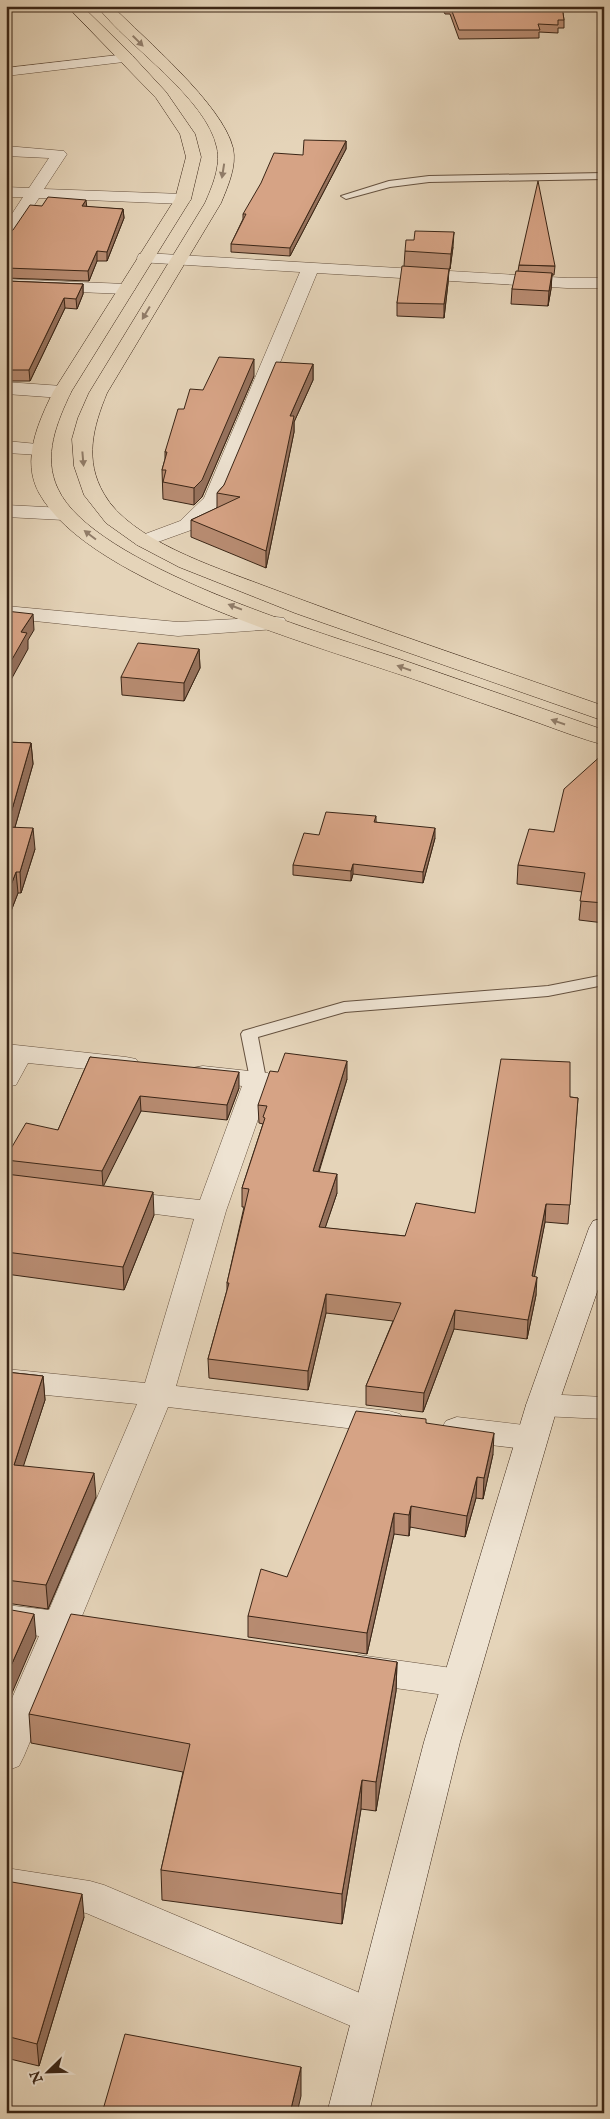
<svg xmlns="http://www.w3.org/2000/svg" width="610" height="2119" font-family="'IM FELL English',serif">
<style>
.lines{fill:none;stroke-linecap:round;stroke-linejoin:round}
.lane-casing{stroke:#65513f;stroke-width:2}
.street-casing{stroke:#65513f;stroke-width:1}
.secondary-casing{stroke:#3a2516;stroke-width:1}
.highway-casing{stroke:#3a2516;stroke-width:1}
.lane{fill:#eee3d2;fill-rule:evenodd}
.street{fill:#eee3d2;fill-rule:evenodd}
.secondary{fill:#eee3d2;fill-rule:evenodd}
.highway{fill:#e5d4b9;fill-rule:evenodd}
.wall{fill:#b88c72;stroke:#3a2516}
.shaded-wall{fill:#96725d;stroke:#3a2516}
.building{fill:#d6a385;stroke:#3a2516}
.oneway{fill:#907c68}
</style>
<rect width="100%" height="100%" fill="#e5d4b9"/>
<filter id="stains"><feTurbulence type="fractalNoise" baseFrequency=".004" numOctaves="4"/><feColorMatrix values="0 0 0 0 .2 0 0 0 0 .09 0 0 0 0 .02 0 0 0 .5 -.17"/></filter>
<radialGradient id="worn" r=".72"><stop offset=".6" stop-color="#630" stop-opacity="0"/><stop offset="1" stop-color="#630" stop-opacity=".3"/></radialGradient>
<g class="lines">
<defs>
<path id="lane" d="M604,173V179L429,182L390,187L346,199L341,196L389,181L429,176Z
M604,975V985L548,996L345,1012L258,1037L266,1079L264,1083H252L250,1079L241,1034L243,1031L344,1002L548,986Z"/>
<path id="street" d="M127,54L132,55L134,58L132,61L6,76V68Z
M6,146L64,151L67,154L44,189L183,194L189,196L191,199L189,202L183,204L39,198L12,239L6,241V223L23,197H6V187L29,188L49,158L6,156Z
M145,253L567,278H604V288H567L317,273L223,501L194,529L144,547L137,545L134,541L137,537L180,521L204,498L300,272L139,262L137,258L139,254Z
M6,279L126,284L132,285L135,289L132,293L126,294L6,289Z
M6,382L62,386L69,388L71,392L69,396L62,398L6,394Z
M6,441L48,445L51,449L48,453L41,455L6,453Z
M6,505L64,508L71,510L74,514L71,518L64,520L6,517Z
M6,606L178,622L276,617L284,618L287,623L284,628L276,629L178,636L6,618Z
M6,1044L126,1057L136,1059L140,1065L136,1071L126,1073L28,1063L16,1085L6,1087Z
M203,1066L268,1073L272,1079L226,1211L176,1386L389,1411L400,1414L405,1422L400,1430L389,1433L168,1407L82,1616L91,1618L97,1628L91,1638L79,1641H72L24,1756L19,1766L6,1771V1712L39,1636L6,1631V1605L49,1610L137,1404L6,1391V1369L145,1383L194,1219L117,1209L107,1207L102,1200L107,1193L117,1191L200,1200L242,1086L193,1080L189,1074L193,1068Z
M542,1394L604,1397V1419L542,1416L531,1413L526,1405L531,1397Z
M457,1417L532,1426L544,1430L548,1438L544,1446L532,1450L457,1441L446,1437L441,1429L446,1421Z
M359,1655L459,1669L472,1673L477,1683L472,1693L459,1697L359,1683L346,1679L341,1669L346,1659Z
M6,1868L90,1881L104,1885L386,2004L392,2017L386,2030L372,2035L86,1913L6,1900Z"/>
<path id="secondary" d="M604,1218V1272L558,1405L460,1742L369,2113H327L424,1742L526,1405L589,1228L593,1221Z"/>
<path id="highway" d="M67,6H82L129,52L166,92L195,134L201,157L191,199L71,392C57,422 42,456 58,489C93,565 318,632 397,658C466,682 535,706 604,730V745C582,739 561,731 539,723C500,709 461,696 422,682C325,648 89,584 39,493C21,460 38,423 53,392L175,199L186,157L180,134L156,98Z
M97,6H112C144,38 223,105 233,148C237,166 228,186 221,203L107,393C93,427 84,460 104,494C130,540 215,567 262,585C307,602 352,618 397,634C466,658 535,682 604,706V721L295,613L179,567L137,545L106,523L84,495L74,466L72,439L78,418L89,393L205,203C212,187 221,166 217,148C207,98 128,47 97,6Z"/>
</defs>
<use href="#lane" class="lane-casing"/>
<use href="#street" class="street-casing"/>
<use href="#secondary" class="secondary-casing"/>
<use href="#highway" class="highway-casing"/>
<use href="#lane" class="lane"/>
<use href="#street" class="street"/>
<use href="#secondary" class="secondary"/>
<use href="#highway" class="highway"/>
</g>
<path class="wall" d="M441,6H562L564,20V28H558V33L539,32V38L459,39L450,14H445Z
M346,141V149L290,256L231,252V244L243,219V214L303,155Z
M87,207L123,209L124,218L107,261H97L89,281L6,278V233Z
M453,247L450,269H449L448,283L444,318L397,316V303L404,266L405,251Z
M519,265L555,266L554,275H552L551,289L548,306L511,304L512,289L518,271Z
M6,281L83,284V294L77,309L65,308L30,381H6Z
M313,364V380L294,422V432L266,568L191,537V520L217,508V493L224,485Z
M254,376L202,497L194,505L163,499L162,470L165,459V452L184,409L203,390Z
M199,649L200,668L184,701L122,695L121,677Z
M6,742L31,743L33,764L15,827L35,849L21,893H18L6,924Z
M604,753V923L579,920L582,892L517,884L518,865L554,832Z
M376,816V822L435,838L423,883L353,874L351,881L293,875V865L319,835Z
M90,1057L239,1088L227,1120L141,1111L103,1186L154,1215L124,1290L6,1274V1157L58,1130Z
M347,1079L319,1172L337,1193L325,1228L405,1236L475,1213L570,1097L578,1098L568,1224L545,1222L534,1276L536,1295L527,1339L454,1329L423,1412L366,1405V1386L393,1321L326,1313L308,1390L209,1378L208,1359L227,1290V1283L244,1207H242V1188L263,1124L259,1123L258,1105Z
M6,1372L43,1376L45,1400L23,1466L96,1497L48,1609L6,1603Z
M426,1423L493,1454L483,1499L476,1498L465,1537L410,1527L409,1536L394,1534L367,1654L248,1637V1616L287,1577Z
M397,1662L396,1691L376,1811L361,1809L342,1924L162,1900L161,1870L183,1772L31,1743L29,1714Z
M6,1881L84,1917L39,2066L6,2058Z"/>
<path class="shaded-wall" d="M346,141V149L290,256V248Z
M86,200L87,209L82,206Z
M9,204L10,214L6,220V209Z
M123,209L124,218L107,261V252Z
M454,232L453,247L450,269L451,254Z
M97,251V261L89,281L88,271Z
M449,269L448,283L444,318V304Z
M552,273L551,289L548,306L549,291Z
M83,284V294L77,309L76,299Z
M64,298L65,308L30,381L29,370Z
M254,359V376L202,497L194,505V488Z
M313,364V380L294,422V432L266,568V551L290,416Z
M9,386L10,396L6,400V389Z
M33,614L34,630L28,640V649L7,687L6,670L21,632Z
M199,649L200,668L184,701V683Z
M31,743L33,764L9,848L7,827Z
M33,828L35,849L21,893L20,872Z
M435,828V838L423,883V872Z
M353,864V874L351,881V871Z
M16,872L18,893L6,924V898Z
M347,1061V1079L313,1189V1171Z
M239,1072V1088L227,1120V1105Z
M140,1096L141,1111L103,1187L102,1171Z
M337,1174V1193L319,1246V1227Z
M153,1192L154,1215L124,1290L123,1267Z
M546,1204L545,1222L531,1295L532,1276Z
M537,1277L536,1295L527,1339L528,1320Z
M326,1294V1313L308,1390V1371Z
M455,1310L454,1329L423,1412L424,1393Z
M43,1376L45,1400L16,1489L14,1465Z
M494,1433L493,1454L483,1499L484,1478Z
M94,1473L96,1497L48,1609L46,1585Z
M477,1477L476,1498L465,1537L467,1516Z
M411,1506L410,1527L409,1536V1515Z
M394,1513V1534L367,1654V1633Z
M34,1614L36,1637L6,1707V1677Z
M397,1662L396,1691L376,1811V1782Z
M362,1780L361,1809L342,1924V1894Z
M82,1894L84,1917L39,2066L37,2044Z
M301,2067V2096L297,2113H290Z"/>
<path class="building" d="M450,6H562L564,20H558V25L538,24L540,30H459Z
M304,140L346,141L290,248L231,244L246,214H243L261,183L274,153L303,155Z
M538,181L555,266L519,265Z
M48,197L86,200L82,206L123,209L107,252L97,251L88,271L6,268V233L13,230L30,205L42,206Z
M415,231L454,232L451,254L405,251L406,240H414Z
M402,266L449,269L444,304L397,303Z
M516,271L552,273L549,291L512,289Z
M6,281L83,284L76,299L64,298L29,370H6Z
M219,357L254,359L202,480L194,488L163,482L166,470H162L167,452H165L178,409H184L190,389L203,390Z
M276,362L313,364L290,416H294L266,551L191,520L240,497L217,493L224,485Z
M6,611L33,614L21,632L27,633L6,670Z
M138,643L199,649L184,683L121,677Z
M6,742L31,743L7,827L33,828L20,872H16L6,898Z
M604,753V903L580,901L585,873L518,865L529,829L554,832L564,789Z
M326,812L376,816L374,822L435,828L423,872L353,864L351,871L293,865L304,833L319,835Z
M285,1053L347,1061L313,1171L337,1174L319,1227L405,1236L416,1203L475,1213L501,1059L570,1062V1097L578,1098L570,1205L546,1204L532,1276L537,1277L528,1320L455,1310L424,1393L366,1386L401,1303L326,1294L308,1371L208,1359L229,1283H227L249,1189L242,1188L265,1118L263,1117L267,1106L258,1105L270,1071L278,1072Z
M90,1057L239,1072L227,1105L140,1096L102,1171L6,1160V1157L26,1123L58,1130Z
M6,1174L153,1192L123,1267L6,1252Z
M6,1372L43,1376L14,1465L94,1473L46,1585L6,1580Z
M356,1411L426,1419V1423L494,1433L484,1478L477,1477L467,1516L411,1506L409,1515L394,1513L367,1633L248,1616L261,1569L287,1577Z
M6,1609L34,1614L6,1677Z
M71,1614L397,1662L376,1782L362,1780L342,1894L161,1870L190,1744L29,1714Z
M6,1881L82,1894L37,2044L6,2036Z
M125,2034L301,2067L290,2113H102Z"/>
<defs><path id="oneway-solid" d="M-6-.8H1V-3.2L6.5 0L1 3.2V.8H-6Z" transform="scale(1.25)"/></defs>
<g class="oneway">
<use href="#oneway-solid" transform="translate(138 41) rotate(45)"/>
<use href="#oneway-solid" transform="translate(223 171) rotate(99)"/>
<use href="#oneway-solid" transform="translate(146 313) rotate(121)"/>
<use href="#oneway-solid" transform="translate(83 459) rotate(85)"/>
<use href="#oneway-solid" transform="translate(90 535) rotate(-143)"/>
<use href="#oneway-solid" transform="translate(235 607) rotate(-159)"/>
<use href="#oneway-solid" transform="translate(404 668) rotate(-161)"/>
<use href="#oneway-solid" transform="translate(558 722) rotate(-161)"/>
</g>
<rect width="610" height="2119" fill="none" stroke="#e5d4b9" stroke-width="25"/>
<rect x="8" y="8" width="595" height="2104" fill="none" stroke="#3a2516" stroke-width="2.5"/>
<rect x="12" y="12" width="585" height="2094" fill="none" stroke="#3a2516"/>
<g transform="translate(48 2072) rotate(247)" stroke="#eee3d2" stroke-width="4" paint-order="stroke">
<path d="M0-4L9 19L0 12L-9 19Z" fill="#3a2516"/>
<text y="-8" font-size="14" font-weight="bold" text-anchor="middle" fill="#3a2516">N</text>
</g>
<rect width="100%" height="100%" filter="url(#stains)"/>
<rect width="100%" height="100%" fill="url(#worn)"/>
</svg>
